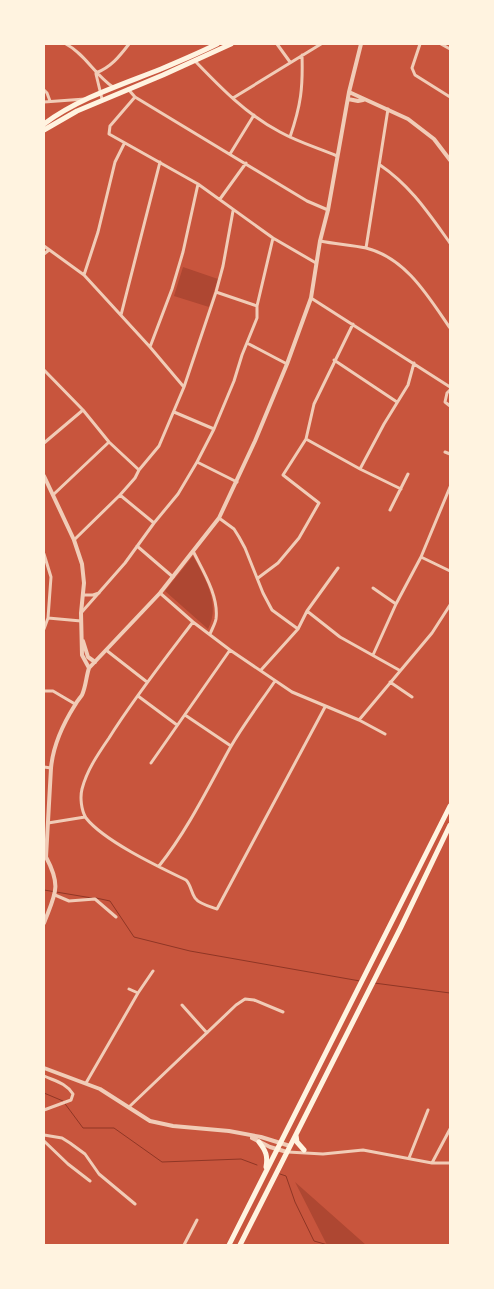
<svg xmlns="http://www.w3.org/2000/svg" width="494" height="1289" font-family="'Source Serif 4',serif">
<style>
.green{fill:#ae4732}
.lines{fill:none;stroke-linecap:round;stroke-linejoin:round}
.stream{stroke:#8f3625;stroke-width:1}
.minor{stroke:#f1ccb7;stroke-width:3}
.tertiary{stroke:#f1ccb7;stroke-width:4}
.primary{stroke:#fff3e0;stroke-width:5}
.trunk{stroke:#fff3e0;stroke-width:5}
</style>
<rect width="100%" height="100%" fill="#c8553d"/>
<path class="green" d="M183,267L218,279L209,307L174,296Z
M193,556C205,578 221,604 208,629L165,591Z
M295,1182L366,1245H327Z"/>
<g class="lines">
<path class="stream" d="M44,890L92,898
M96,898L110,901L134,937L190,951L360,981
M374,983L450,993
M44,1093L63,1101L83,1128H114L162,1162L241,1159L257,1165
M280,1174L286,1176L295,1202L314,1241L328,1245"/>
<path class="minor" d="M66,44C85,54 95,75 113,87
M277,44L290,62
M420,44L412,68L415,75L450,97
M441,44L450,49
M195,61C220,87 247,115 280,132C298,142 318,148 337,156
M96,73C111,67 119,57 129,44
M96,74L102,99
M128,89L135,97L307,201L328,210
M44,90L47,93L50,101
M135,97L110,126L109,134L198,184L273,238L316,263
M233,98L321,44
M44,102L85,99
M290,137C301,105 303,88 302,55
M230,154L254,115
M380,165C411,186 429,214 450,243
M220,199L246,163
M320,241C335,244 351,245 366,248C406,258 428,296 450,328
M44,246L84,275L150,347L183,386
M366,248L388,109
M44,254L49,250
M84,275L98,232L115,162L124,144
M216,292L257,306
M311,298L450,387
M121,315L160,162
M247,343L287,364
M150,347L172,289L183,252L198,184
M334,360L397,402
M44,370L83,410L109,442L139,470
M450,390L447,393L445,402L450,406
M174,412L214,429
M306,439L360,469L401,489
M44,443L83,410
M445,452L450,454
M197,462L237,482
M360,469L384,424L408,385L414,363
M54,494L109,442
M120,495L154,523
M390,510L408,474
M219,518L234,529L239,537L245,548L263,593L272,610L298,629
M74,540L120,495L135,478L139,470L159,446L184,387L216,292L223,266L233,211
M137,546L173,577
M193,551C203,571 219,596 216,619C215,624 212,629 210,634
M44,554L51,577L48,618
M421,557L450,571
M258,578L278,563L299,538L319,503L283,475L306,439L314,404L353,324
M373,588L396,604
M160,593L193,622L230,650L292,692L359,720L385,734
M83,595H93L99,593
M307,611L340,637L399,670
M81,613L125,563L154,523L178,494L197,462L214,429L234,381L242,355L257,318V306L273,238
M193,622C164,660 134,698 109,738C98,754 87,770 82,789C80,797 81,810 86,818C104,841 159,867 186,880C191,885 191,892 195,898C199,904 211,907 217,909L325,707
M44,629L48,618L81,621
M106,650L147,682
M373,655L396,604L421,557L450,487
M261,670L298,629L307,611L338,568
M390,682L412,697
M44,691H53L75,704
M138,696L177,725
M185,715L231,746
M359,720L432,633L450,605
M151,763L230,650
M44,767L51,768
M48,823L85,817
M159,866C187,831 208,788 230,748C243,725 260,703 275,681
M55,895L69,901L95,899L116,917
M129,989L138,993
M182,1005L207,1033
M44,1076C55,1081 66,1083 73,1094L71,1100L44,1110
M86,1083L138,993L153,971
M129,1107L236,1005L245,999L254,1000L283,1012
M44,1135L62,1138L70,1143L85,1154L99,1174L135,1204
M44,1141L68,1164L90,1181
M288,1152L323,1154L363,1150L432,1163H450
M409,1158L428,1110
M432,1163L450,1129
M184,1245L197,1220"/>
<path class="tertiary" d="M349,92L408,119L434,139L450,160
M348,99L358,101L363,100
M44,476L74,540L82,564L84,583L81,613L82,655L89,668
M83,641L88,657L95,662
M44,923C55,894 62,887 46,857L51,768C53,746 63,724 75,705C77,701 80,698 82,695C86,686 86,677 89,668L160,593L219,518L255,441L287,364L311,298L320,241L328,210L349,92L361,44
M44,1068L100,1089L150,1121L173,1126L229,1131L261,1137L290,1146
M252,1138L270,1147L287,1152"/>
<path class="primary" d="M44,124C79,98 121,85 161,69C180,61 199,53 217,44
M44,130L77,111L163,75L231,44"/>
<path class="trunk" d="M296,1135L297,1142L304,1150
M259,1142C266,1151 268,1156 266,1167
M229,1245L450,806
M240,1245L401,927L450,825"/>
</g>
<rect width="494" height="1289" fill="none" stroke="#fff3e0" stroke-width="90"/>
</svg>
